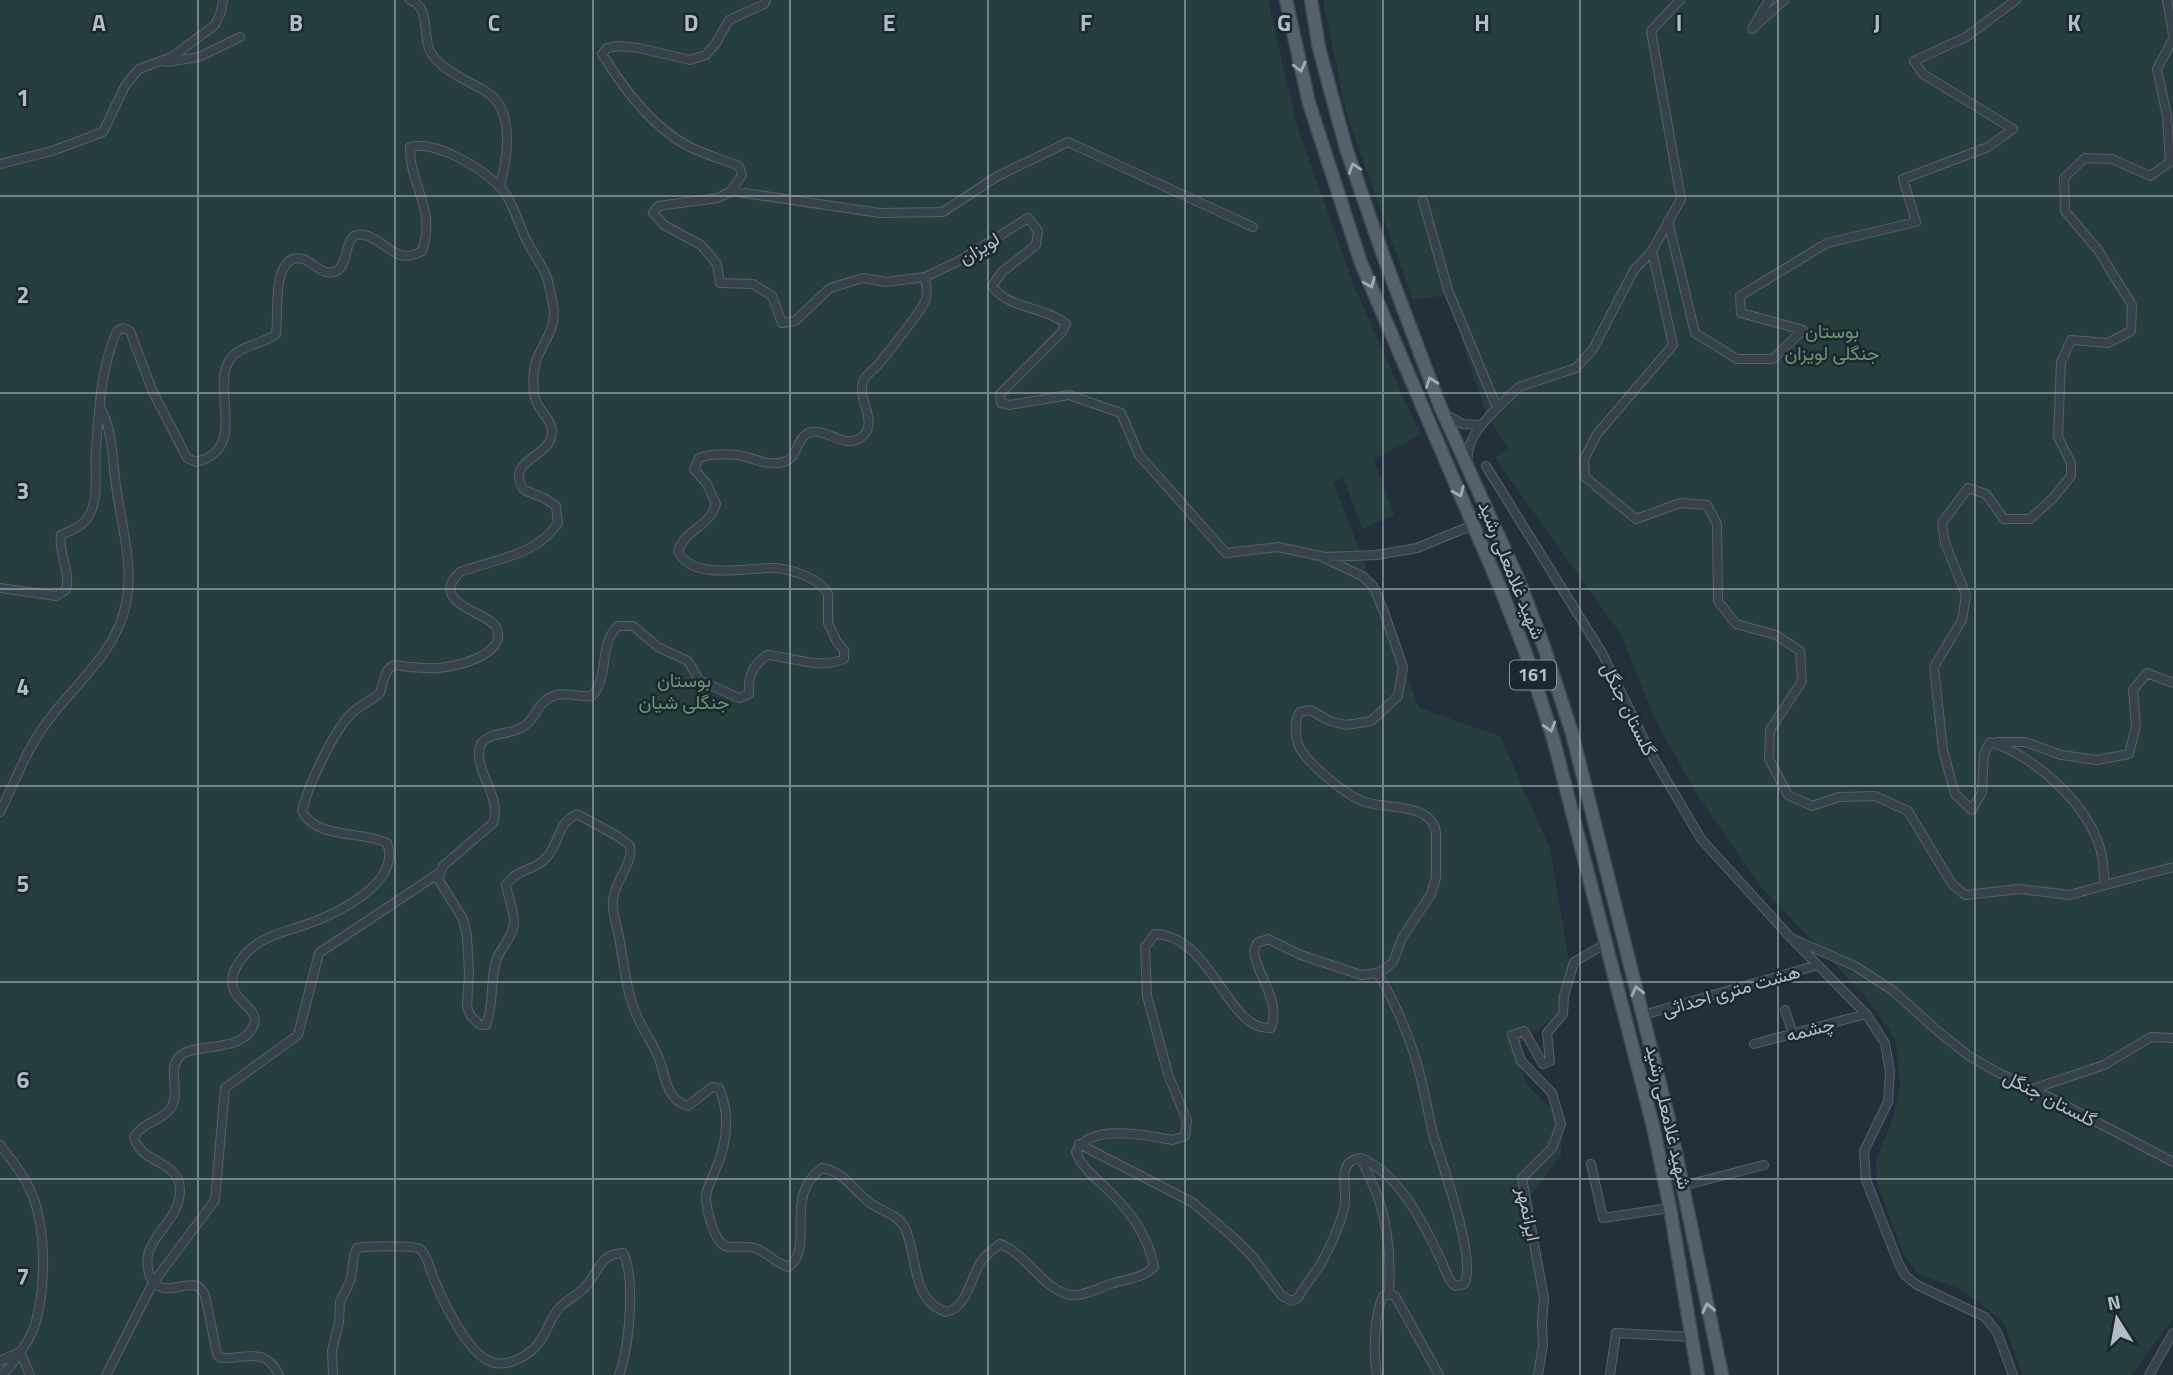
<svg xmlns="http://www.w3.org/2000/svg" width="2173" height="1375" font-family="'Titillium Web',Vazirmatn,sans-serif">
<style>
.green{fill:#263e3d}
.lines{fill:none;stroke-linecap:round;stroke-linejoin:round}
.street-casing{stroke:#556069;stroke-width:10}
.primary-casing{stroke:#404b54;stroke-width:15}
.street{stroke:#37424c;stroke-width:8}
.primary{stroke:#55616c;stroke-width:12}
.oneway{stroke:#9fabb5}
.grid{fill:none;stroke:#b2bdc7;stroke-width:2;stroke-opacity:0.55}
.labels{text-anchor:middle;stroke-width:5;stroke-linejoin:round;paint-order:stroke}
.shield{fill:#1c2730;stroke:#85909a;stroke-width:2}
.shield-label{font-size:18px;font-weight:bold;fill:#b2bdc7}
.street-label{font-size:19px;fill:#b2bdc7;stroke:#1c2730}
.park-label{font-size:19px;fill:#69986f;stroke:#1c2730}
.grid-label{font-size:23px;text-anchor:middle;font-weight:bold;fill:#b2bdc7;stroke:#1c2730;stroke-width:5;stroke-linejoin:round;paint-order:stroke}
</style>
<rect width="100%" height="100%" fill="#23303b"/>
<path class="green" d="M0,0H1268L1296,123L1354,286L1420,434L1374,460L1394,515L1363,529L1343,478L1334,483L1419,708L1500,736L1550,849L1570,967L1559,1014L1513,1049L1528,1086L1562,1119L1561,1155L1529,1198L1542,1334L1538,1375H0Z
M1323,0H2173V1319L2131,1375H2023L2003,1321L1960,1289L1918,1274L1903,1253L1877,1182L1876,1161L1892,1121L1900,1085L1895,1038L1866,997L1761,887L1696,793L1654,717L1622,636L1495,458L1508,448L1486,414L1447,295L1413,300L1346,112Z"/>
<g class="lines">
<defs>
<path id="street" d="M410,0C431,7 422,35 430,51C437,64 451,72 463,79C474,85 491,92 498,103C513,125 506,163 500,187
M766,0L764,4L729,20L716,43L706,55L690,60L639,48L620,46L607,48L602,54C623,88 652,127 688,146C703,154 722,159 739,166L742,175L731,191L718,198L658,206L653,213L664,225L701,245L717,264L720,283L753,284L772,296L782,323L795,321L830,288L863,278L886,282L925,277L959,261L1028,218L1038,231L1036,245L1002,272L992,286C1008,309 1044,306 1066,324L1061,333L1000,394L1001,403L1010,405L1069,395L1121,413L1139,455L1226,553L1278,547L1325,557L1376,555L1417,548L1473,525
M1680,0L1651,31L1681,199L1652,251L1673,345L1597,434L1584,459L1585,477L1636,519L1680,503L1707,505L1717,524L1718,601L1736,624L1776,635L1800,651L1802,681L1770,730L1769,759L1788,795L1812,806L1839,797L1875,796L1908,811L1952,884L1965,895L2020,889L2070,895L2105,885
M1769,0L1752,29L1784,0
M2167,0L2173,34
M2173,39L2157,69L2167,116L2170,162L2150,176L2112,159L2085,158L2064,178L2065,211L2098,250L2132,305L2131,331L2108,343L2071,340L2061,362L2058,437L2071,463V476L2053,498L2030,519H2004L1986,494L1968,488L1942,523L1945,543L1966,595L1962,620L1934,667L1943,750L1955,794L1972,810L1982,792L1984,754L1990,742C2034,756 2086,802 2100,848C2104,859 2103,874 2105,885L2173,867
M167,62L199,57L240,37
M0,164L52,151L103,132L125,86L139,69L172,57L215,25L221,12L223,0
M731,191L880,213L943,212L996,177L1068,142L1253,227
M1423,201L1448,290L1497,408L1519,387L1576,368L1593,349L1634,270L1652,251
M1668,221L1695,333L1737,359H1773L1803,330L1741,313L1740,296L1827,243L1916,222L1903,179L1988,147L2013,129L1923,74L1914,61L1966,37L2016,0
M925,277C926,284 928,292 926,299C922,311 888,352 879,364C874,369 867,374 864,380C855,398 879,420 863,436C845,451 829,429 812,432C796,435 799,457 784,462C768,467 752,457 737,455C726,454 710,454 699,458L694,469L707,484L716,504C710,526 685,530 678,551C693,583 751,566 776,568C793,570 820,578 828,594V623L837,642L844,650V659C819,670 793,657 767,655C752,666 748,676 749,694L739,698L699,680L688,661L658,647L633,626H618C598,644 610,676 592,696C579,698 566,691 553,696C538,702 537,715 527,724C513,736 494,730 481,743C471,770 503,795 493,823L443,866L438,879L463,919L467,936L469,974L467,1006L470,1015L480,1025H486C494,1004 490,983 496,961C500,949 514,935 514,922C514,910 508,897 506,885C518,867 534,872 546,858C560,843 557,823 577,814L619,837L630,846C634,863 614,881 613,901C612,914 617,925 619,937C624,963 626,992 637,1016C643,1031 654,1044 659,1059C666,1077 666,1100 688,1106L712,1087L719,1088C731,1116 727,1144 715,1171C712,1179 706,1189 706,1197C706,1208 714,1241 725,1246C734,1249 746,1244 757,1249C768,1253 777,1265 789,1267C816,1244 782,1197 822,1168C845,1172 853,1190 870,1203C881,1211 898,1214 905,1228C918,1255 910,1300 946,1312C966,1309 971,1278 980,1263C985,1255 993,1250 1000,1244C1026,1253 1044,1291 1071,1295C1084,1297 1102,1286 1114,1283C1129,1278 1141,1279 1154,1267C1148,1235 1130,1211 1107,1189C1095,1177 1082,1168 1076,1152C1088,1123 1148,1135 1172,1140L1185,1136L1187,1121L1168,1074L1147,996L1145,947L1155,934C1213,936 1227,1032 1271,1028C1280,1003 1262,982 1255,958L1254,950L1257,943L1268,939L1301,955L1361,975L1377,973L1386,968L1393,962L1402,938L1431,894L1436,878V832C1430,801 1383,810 1362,801C1345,794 1314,768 1303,753C1295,743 1293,723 1300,712L1310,710L1330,721L1346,725L1371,721L1398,696L1403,667L1384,612L1373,586L1362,576L1320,556
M1444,414L1463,424L1480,425
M1468,462C1465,441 1483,422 1497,408
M1486,466L1602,653L1649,750L1701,839L1791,938L1855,966L1892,990L1940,1033L1969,1056L1997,1072L2051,1098L2173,1162
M0,588L56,596L66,590C71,571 58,554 61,535C71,530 82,527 88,517C100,500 94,468 96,448C99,410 101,366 117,331L123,328L130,331L152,390L187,458L196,462C249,449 211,390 229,361C238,345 262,345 276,334C279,316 272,267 293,259C310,253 321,281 338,270C350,262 343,230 364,235C386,239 395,267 422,251C437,208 409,185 410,147C436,140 481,168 499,186C514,201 518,226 528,243C534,255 545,268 548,281C549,286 554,307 554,312C554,332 542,344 536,361C533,371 533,383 534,393C535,409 552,418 552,431C553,458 503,459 524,490L544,498L556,506L558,523C536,556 495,559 460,572C427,603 488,612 496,627C509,654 457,667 438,668C424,669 409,667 394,665C383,671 384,682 380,693C372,700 361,705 353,712C334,729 308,786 302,811C317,840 361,830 387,843C400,878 352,905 325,917C305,927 280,930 260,942C244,952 224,975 236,994C243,1005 262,1014 252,1029C236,1054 193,1042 179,1057C167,1070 181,1092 171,1108C162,1121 144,1121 134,1137C140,1164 180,1160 180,1190C180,1228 131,1240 153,1283C169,1295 181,1282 198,1286L204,1293L206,1300L217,1354L221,1358C247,1359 265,1346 279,1375
M1997,742H2025L2061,755L2097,760L2129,754L2136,726L2133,690L2147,673L2173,683
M0,812C15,782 26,750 47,722C76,682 115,655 126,604C134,567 122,528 117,492C112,465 114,433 101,409
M1794,941L1866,1014L1885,1043L1890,1072L1888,1102L1864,1151L1866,1180L1898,1262L1905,1275L1917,1285L1985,1317L1997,1332L2013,1375
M1785,1010L1793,1034
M1643,1015L1818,965
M1754,1044L1866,1014
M2033,1089L2104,1065L2151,1037L2173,1038
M1079,1144L1192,1202L1233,1237L1253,1257L1281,1295L1291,1301L1298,1298C1304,1286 1313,1276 1320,1265C1331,1246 1338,1230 1344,1209C1349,1190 1334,1161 1361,1158C1399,1174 1423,1222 1440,1258C1444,1266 1446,1275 1452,1283L1455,1286L1464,1284C1478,1262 1441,1161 1433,1134C1426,1104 1422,1074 1411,1045C1402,1020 1392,995 1377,973
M0,1145C12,1161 24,1175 32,1194C46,1229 46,1285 36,1321C30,1342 16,1360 2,1375
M1361,1158C1367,1172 1374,1186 1379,1200C1389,1231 1391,1262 1389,1294
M1591,1164L1603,1218L1670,1208
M1682,1186L1764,1165
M0,1361L20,1352L30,1375
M106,1375L153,1283L215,1200L225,1088L298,1035L319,953L439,873
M333,1375L332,1351L339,1322L340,1302L351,1279L354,1255L357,1248C366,1246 414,1245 420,1249C427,1255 429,1266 432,1274C441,1297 468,1358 495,1363C510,1366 529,1355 538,1344C547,1333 550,1318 560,1307C568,1299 578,1295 585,1287C599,1272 599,1254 623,1253C636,1278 629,1349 619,1375
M1377,1375C1373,1354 1374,1315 1383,1296L1389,1294L1395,1296L1439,1375
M1538,1375L1543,1345L1542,1323L1544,1298L1522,1178L1552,1148L1561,1124L1552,1093L1521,1061L1512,1035L1524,1031L1543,1064L1550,1061L1547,1033L1563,1014L1564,996L1574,962L1607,943
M1610,1375L1616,1333L1692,1337
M2149,1375L2173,1333"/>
<path id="primary" d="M1286,0L1309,103L1361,263L1501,590L1525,651L1553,738L1653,1126L1670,1208L1698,1375
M1311,0L1319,48L1346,148L1383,255L1440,406L1519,581L1543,644L1572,733L1669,1120L1722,1375"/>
</defs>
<use href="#street" class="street-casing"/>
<use href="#primary" class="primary-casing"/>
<use href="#street" class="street"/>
<use href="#primary" class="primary"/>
</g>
<defs><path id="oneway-chevron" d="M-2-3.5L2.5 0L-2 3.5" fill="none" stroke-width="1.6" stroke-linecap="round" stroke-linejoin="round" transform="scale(1.75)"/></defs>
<g class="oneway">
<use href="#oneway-chevron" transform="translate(1300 67) rotate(76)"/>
<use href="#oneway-chevron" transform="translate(1354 168) rotate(-109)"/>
<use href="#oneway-chevron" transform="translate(1370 283) rotate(67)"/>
<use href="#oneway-chevron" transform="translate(1431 382) rotate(-110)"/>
<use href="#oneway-chevron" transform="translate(1459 492) rotate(67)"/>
<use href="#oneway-chevron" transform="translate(1550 727) rotate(73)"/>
<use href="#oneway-chevron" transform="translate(1637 991) rotate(-104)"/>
<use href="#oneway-chevron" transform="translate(1708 1308) rotate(-102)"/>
</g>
<path class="grid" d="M198,0V1375M395,0V1375M593,0V1375M790,0V1375M988,0V1375M1185,0V1375M1383,0V1375M1580,0V1375M1778,0V1375M1975,0V1375M0,196H2173M0,393H2173M0,589H2173M0,786H2173M0,982H2173M0,1179H2173"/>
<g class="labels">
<rect class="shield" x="1510" y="660.5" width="46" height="29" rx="5"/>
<g class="shield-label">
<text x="1533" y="681">161</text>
</g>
<g class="street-label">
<text transform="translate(979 248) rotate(-31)" y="7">لویزان</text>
<text transform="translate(1512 570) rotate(68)" y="7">شهید غلامعلی رشید</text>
<text transform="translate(1629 709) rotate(64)" y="7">گلستان جنگل</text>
<text transform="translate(1731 990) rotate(-16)" y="7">هشت متری احداثی</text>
<text transform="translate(1810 1029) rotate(-15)" y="7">چشمه</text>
<text transform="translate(2050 1098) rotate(27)" y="7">گلستان جنگل</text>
<text transform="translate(1669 1117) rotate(77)" y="7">شهید غلامعلی رشید</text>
<text transform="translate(1529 1214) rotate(79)" y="7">ایرانمهر</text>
</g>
<g class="park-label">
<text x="1832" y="338">بوستان<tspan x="1832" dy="22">جنگلی لویزان</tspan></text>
<text x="684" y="687">بوستان<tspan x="684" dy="22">جنگلی شیان</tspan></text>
</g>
</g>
<g class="grid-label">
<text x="99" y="31">A</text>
<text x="296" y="31">B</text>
<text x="494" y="31">C</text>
<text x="691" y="31">D</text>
<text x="889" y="31">E</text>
<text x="1086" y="31">F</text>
<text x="1284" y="31">G</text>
<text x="1482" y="31">H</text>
<text x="1679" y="31">I</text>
<text x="1877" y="31">J</text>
<text x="2074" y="31">K</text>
<text x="23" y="106">1</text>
<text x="23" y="303">2</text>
<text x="23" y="499">3</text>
<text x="23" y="695">4</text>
<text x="23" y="892">5</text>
<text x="23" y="1088">6</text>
<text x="23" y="1285">7</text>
</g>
<g transform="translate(2117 1319) rotate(349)" stroke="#1c2730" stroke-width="5" paint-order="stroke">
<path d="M0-5L12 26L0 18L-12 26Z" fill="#b2bdc7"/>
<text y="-10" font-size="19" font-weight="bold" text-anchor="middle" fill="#b2bdc7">N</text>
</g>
</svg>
